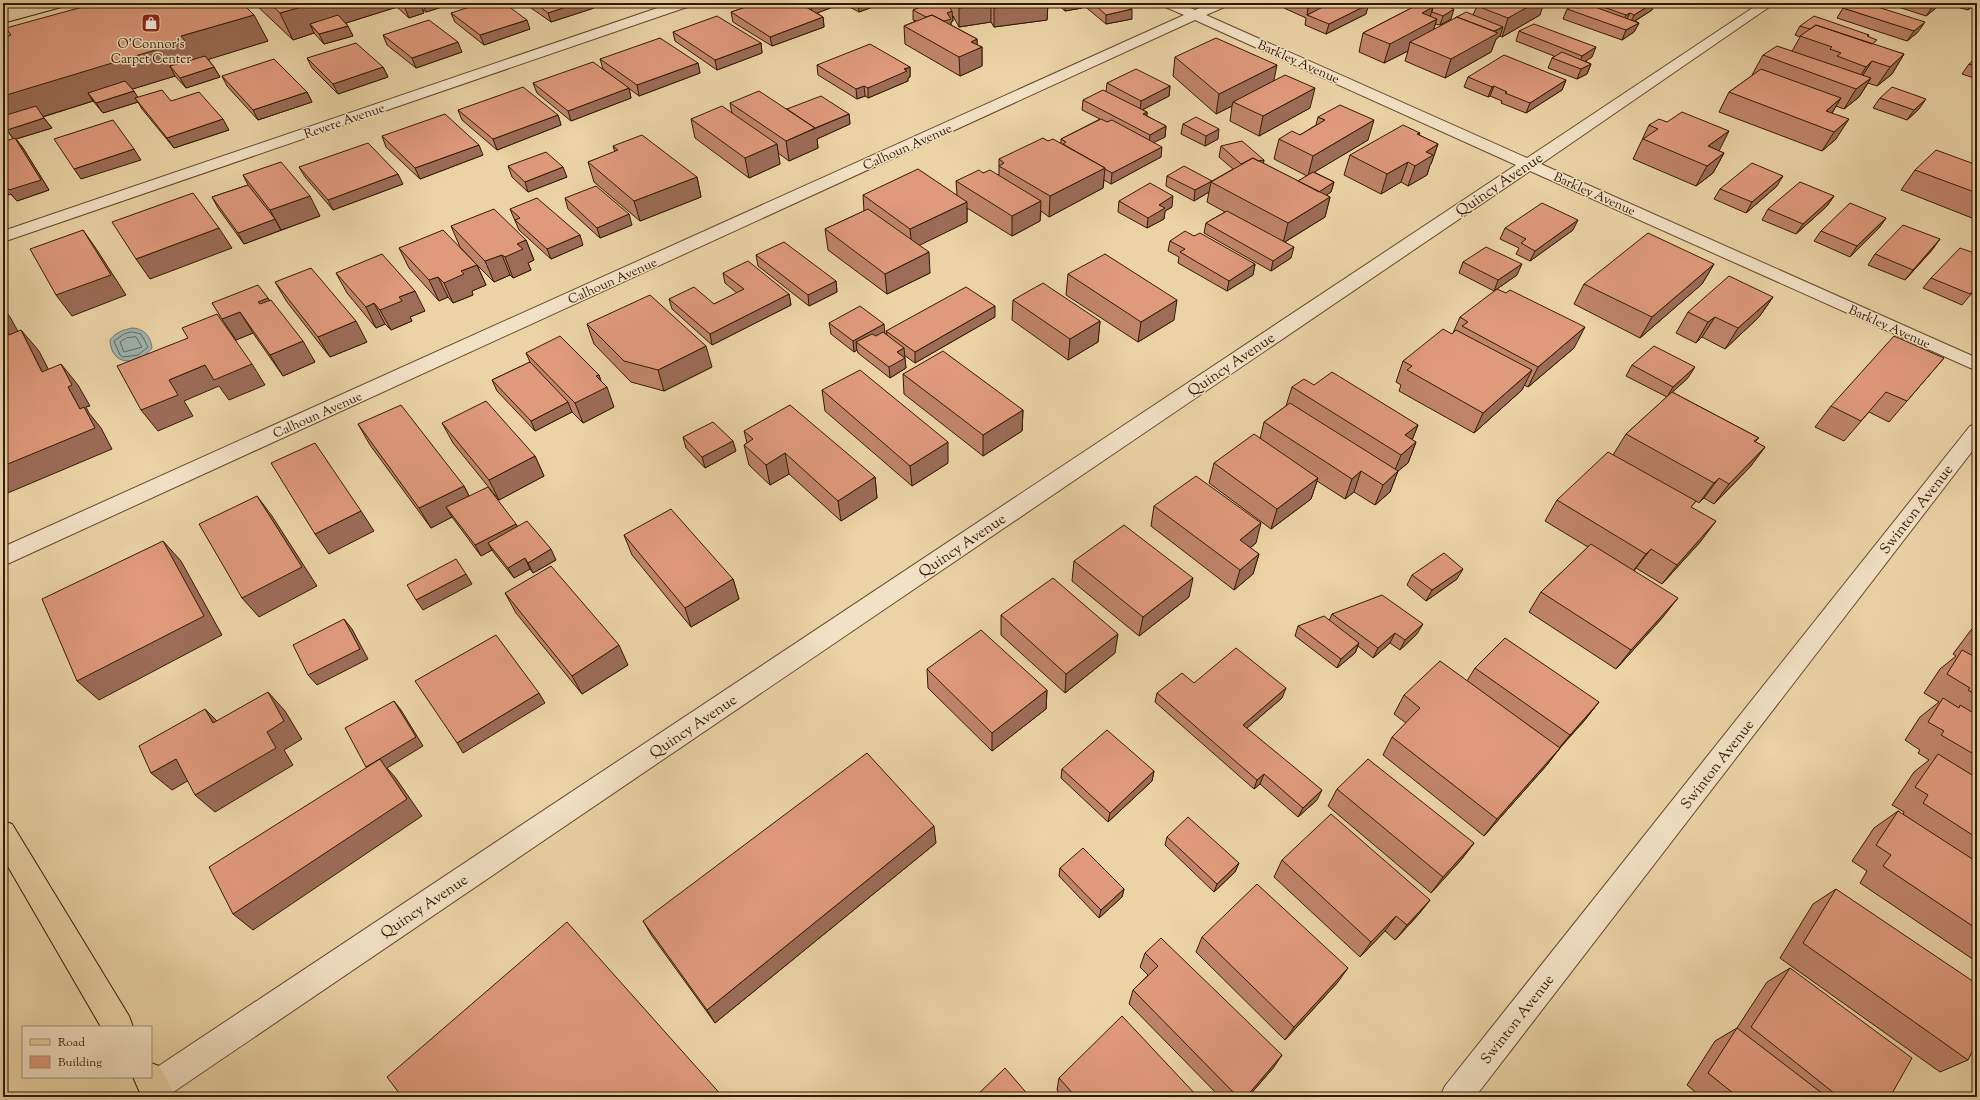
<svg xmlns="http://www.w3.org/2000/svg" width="1980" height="1100" font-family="'Sorts Mill Goudy',serif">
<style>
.water{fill:#9db5b3;stroke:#73776c}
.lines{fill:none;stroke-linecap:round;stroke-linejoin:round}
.shore{stroke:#68685a;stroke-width:1}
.minor-casing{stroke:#61492b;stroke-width:2}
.major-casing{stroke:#331b02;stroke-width:2}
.minor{fill:#f2e2c5;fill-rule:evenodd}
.major{fill:#ebd3a6;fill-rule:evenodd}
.wall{fill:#c0846b;stroke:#331b02}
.shaded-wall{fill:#9c6c57;stroke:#331b02}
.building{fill:#df9a7c;stroke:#331b02}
.labels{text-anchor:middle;stroke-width:3;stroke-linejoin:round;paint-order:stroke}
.far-poi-label{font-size:13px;fill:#331b02;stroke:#f2e2c5}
.far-street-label{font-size:13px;fill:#331b02;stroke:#f2e2c5}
.street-label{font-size:15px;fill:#331b02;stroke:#f2e2c5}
</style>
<rect width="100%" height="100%" fill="#ebd3a6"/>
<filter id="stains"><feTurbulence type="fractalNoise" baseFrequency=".005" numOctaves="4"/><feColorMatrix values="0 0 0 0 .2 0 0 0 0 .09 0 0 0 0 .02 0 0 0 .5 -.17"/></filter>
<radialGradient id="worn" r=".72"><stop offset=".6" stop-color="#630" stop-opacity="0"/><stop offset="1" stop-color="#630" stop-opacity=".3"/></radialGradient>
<path class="water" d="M132,328C143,328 151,336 152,348C138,366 111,367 110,340C116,332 123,330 132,328Z"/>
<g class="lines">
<path class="shore" d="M132,332L141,334L148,347L138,355L123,357L120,355L114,341L124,334Z
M136,337L142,347L124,352L120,342L126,338Z"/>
<defs>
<path id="minor" d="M672,3H691L690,6L3,242V231Z
M1162,3H1179L1195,10L1211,3H1228L1227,6L1206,15L1527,158L1760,3H1775L1541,164L1977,358V371L1530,171L166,1097H143L138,1087L143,1077H151V1071L1516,165L1195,20L3,566V547L1184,15L1163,6Z
M1977,424V445L1475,1097H1440L1445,1086L1970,426Z"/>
<path id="major" d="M80,3H100L99,6L3,32V24Z
M3,821L12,824L129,1016L133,1027H101L3,858Z
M151,1063L159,1066L176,1097H142L133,1077H151Z"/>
</defs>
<use href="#minor" class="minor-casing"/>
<use href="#major" class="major-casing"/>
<use href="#minor" class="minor"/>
<use href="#major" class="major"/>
</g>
<path class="wall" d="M254,3H452V4L426,12L422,9L424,13L409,18L397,7L346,23L353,36L324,44L314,33L293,40Z
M524,3H593L594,8L551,22Z
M758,3H832L833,7L817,13L823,17L824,27L772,46L733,22L731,12Z
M842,3H884L859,12Z
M931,3H1048L1047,20L994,27L991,22L959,27L953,16V21L951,22V25L977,39V45L982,47V66L960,76L905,44L904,26L916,21L913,20V10Z
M1056,3H1125L1132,19L1106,24L1082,4V8L1065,11Z
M1285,3H1366V14L1326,34L1305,25L1306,18L1284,8Z
M1421,3L1451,19L1440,25L1435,24L1434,30L1473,15L1477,6L1540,15L1502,37L1500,36L1496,39L1491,52L1445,78L1405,61L1408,51L1384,63L1359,52L1363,33Z
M1561,3H1655L1652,10L1635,21L1639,23L1634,32L1622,40L1563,19L1567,9L1571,7Z
M1886,3H1939L1936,8L1926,16Z
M1943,3H1976L1968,10Z
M1843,8L1918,32L1907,41L1837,18Z
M451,13L530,29L484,45L455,22Z
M1800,26L1869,35L1868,37L1874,45L1904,54L1892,74L1877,86L1868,83L1859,97L1844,109L1836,106L1832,113L1836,139L1822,151L1719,112L1729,92L1753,75H1752L1763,55L1792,51L1800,37L1795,35Z
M6,28L268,41L208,59L214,67L220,77L186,88L175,76L132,89L138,98L171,101L229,130L174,148L142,109L138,102L103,113L93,101L43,117L52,128L16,139L23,148L49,190L17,201L11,194L13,139L6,128L3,129V37L11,35Z
M1519,31L1592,57L1585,61L1591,64L1587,74L1577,79L1548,68L1552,58L1554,56L1516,41Z
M673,32L761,43L762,53L717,70L675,41Z
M383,35L462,52L416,68L387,45Z
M1175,57L1274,80L1310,108L1259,136L1230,121L1232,106L1216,114L1173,76Z
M1977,57V79L1962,74L1969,64Z
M307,58L383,67L388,77L338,94L312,68Z
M600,59L698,63L700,73L639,96L603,69Z
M817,65L910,67V77L908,78V81L868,98L865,96L857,99L818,75Z
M222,76L307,92L312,102L258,120L227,86Z
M1468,77L1566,80L1562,90L1526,113L1501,103L1502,101L1490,96L1488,97L1464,87Z
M533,83L629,88L631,98L571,121L537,93Z
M1107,83L1170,86L1169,96L1142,110L1147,112V116L1166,126L1165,137L1154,142L1161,157L1111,184L1104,180L1103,188L1049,217L1041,211L1040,221L1012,236L967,208V222L919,245L930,273L887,294L828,250L825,229L864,211L863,195H957L956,181L983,173L999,175V159L1048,141L1061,143V139L1100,119L1082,110L1083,100L1106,91Z
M1880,98L1919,109L1907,120L1873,108Z
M730,103L787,109L849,114L850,124L817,139L818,148L789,161L778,153L780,164L749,178L695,138L691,119L732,114Z
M458,110L558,115L561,125L497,150L462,120Z
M1318,117L1368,140L1314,172L1334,182L1331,192L1326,195L1330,197L1325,217L1285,242L1291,258L1271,271L1204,233L1206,223L1225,212L1207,202L1209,192L1194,201L1166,186L1167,176L1212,181L1233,169L1219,157L1221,146L1264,160L1263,163L1298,181L1307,176L1274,159L1279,139L1300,135L1316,125Z
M1183,124L1218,139L1205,146L1181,134Z
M1649,125L1718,151L1724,153L1713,173L1696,186L1633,159Z
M1420,133L1419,135L1438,144L1431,164L1430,165L1427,175L1408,186L1401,182L1381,194L1344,175L1350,155Z
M382,136L483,155L420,179L386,147Z
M613,146L697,177L701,197L640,221L594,182L588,162L615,152Z
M1977,165V220L1901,190L1915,170Z
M508,166L567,177L528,192L512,177Z
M299,167L403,184L333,210L305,177Z
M243,175L320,216L244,244L218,208L212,197L248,185Z
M1777,186L1746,213L1714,199L1720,189Z
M1834,196L1827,206L1796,234L1762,220L1768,209Z
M565,198L632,225L600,238L568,209Z
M1119,201L1172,207L1165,211L1164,219L1147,228L1118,212Z
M510,209L583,245L551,259L519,230Z
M1886,218L1879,228L1850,257L1814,241L1821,231Z
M451,226L526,240L534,260L528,263L531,270L513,278L510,275L494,282L477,265L486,285L472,291L473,295L453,303L448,297L439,301L409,268L399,248L474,262L460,247Z
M1505,228L1573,230L1530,261L1516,254L1519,248L1500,239Z
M1194,236L1255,264L1253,275L1227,291L1178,263L1179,257L1168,251L1170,241Z
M1940,239L1932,250L1905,280L1868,265L1875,254Z
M1977,254V287L1962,305L1923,288L1931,278Z
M756,255L836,281L837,292L809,306L758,266Z
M1463,262L1517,275L1494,291L1459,273Z
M1714,264L1702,284L1640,338L1574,304L1584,284Z
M336,273L425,311L410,317L412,321L391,330L385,324L376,328L347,293Z
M723,273L789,294L791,305L712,345L672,309L669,299L714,304L737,293L725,283Z
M1068,274L1174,320L1138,342L1066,295Z
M275,282L367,342L330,357L287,302Z
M1773,297L1759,317L1725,349L1702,337L1696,343L1676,333L1688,312Z
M268,298L269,300L315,362L283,376L253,333L236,340L212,303Z
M1013,300L1100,321L1098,342L1068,360L1012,320Z
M995,317L915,363L904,355L906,368L890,378L858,353L857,350L854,352L831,334L829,323L885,334L887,335L886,331Z
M1460,317L1574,348L1528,387L1524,385L1522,390L1474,433L1399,391L1401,385L1396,382L1403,361L1452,334L1453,333Z
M587,324L712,367L664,391L631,382L594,344Z
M526,353L599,375L601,381L614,407L583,423L572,412L535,431L497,391L492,380L530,362Z
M1944,358L1889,422L1869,412L1844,441L1815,427L1831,406Z
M1632,365L1688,378L1672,392L1759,438L1755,442L1765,447L1750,467L1714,504L1704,498L1699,503L1696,501L1691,507L1701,541L1662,584L1636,568L1634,571L1663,617L1616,669L1529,612L1541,592L1588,547L1545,521L1557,500L1613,455L1626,434L1667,397L1626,376Z
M903,374L1023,410L1022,431L983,456L904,394Z
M1314,385L1418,425L1412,440L1416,442L1408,463L1398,471L1390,492L1375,505L1354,492L1345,499L1317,481L1311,499L1271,529L1209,483L1214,463L1260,439L1264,422L1286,406L1292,387Z
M822,390L948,463L912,486L825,411Z
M442,423L535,456L544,476L499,500L453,443Z
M358,424L464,486L469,496L516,524L517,526L556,560L533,573L530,569L514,578L494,553L492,550L481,556L452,517L431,528L370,445Z
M744,431L875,477L877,498L841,521L789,474L770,485L749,465L744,445L747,443Z
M683,437L736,451L705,468L686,448Z
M1154,506L1256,543L1250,548L1259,554L1253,574L1234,590L1151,526Z
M624,535L733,579L739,599L691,627L632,555Z
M1074,561L1189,597L1139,636L1072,581Z
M1412,575L1457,579L1426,601L1407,585Z
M505,593L628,665L582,694L516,613Z
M1332,614L1417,634L1400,650L1390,643L1373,658L1358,646L1355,653L1337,668L1295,636L1298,626L1329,621Z
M1001,615L1115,653L1065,693L1001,635Z
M1977,624V962L1860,883L1867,871L1852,861L1874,828L1898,811L1903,815L1904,812L1892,805L1914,772L1929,760L1918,753L1920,750L1905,740L1920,717L1939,702L1924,693L1940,669L1956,656L1953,654L1971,630Z
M1475,668L1599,702L1584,721L1560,748L1546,766L1484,836L1383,755L1392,737L1406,723L1394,714L1404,695L1467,681Z
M927,669L1047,690L1046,709L992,751L928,688Z
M1194,683L1282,698L1247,728L1317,800L1298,817L1260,784L1254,789L1155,702L1157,693Z
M1062,769L1154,771L1152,781L1108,822L1061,778Z
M1337,789L1474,843L1461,860L1431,893L1328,806Z
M1167,837L1239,863L1235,872L1214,892L1165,845Z
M936,843L715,1023L652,936L643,921Z
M1282,860L1430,900L1418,915L1395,940L1385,931L1360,957L1274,877Z
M1060,868L1124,889L1122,897L1099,918L1059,876Z
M1836,889L1968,1060L1940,1072L1780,958L1813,904Z
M1202,937L1338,982L1285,1040L1196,952Z
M1145,953L1274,1067L1248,1097H1220L1129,1004L1133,990L1148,975L1140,967Z
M1790,968L1890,1097H1701L1687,1085L1715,1041L1737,1028L1767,982Z
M1059,1078L1198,1097H1063L1057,1090Z"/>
<path class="shaded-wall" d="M315,3H396L397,7L317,32L310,24L314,33L293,40L280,13Z
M420,3L424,13L409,18L405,8Z
M422,3H452V4L426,12Z
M578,3H593L594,8L551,22L548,13Z
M817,3H832L833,7L812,15L811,5Z
M858,3H884L859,12Z
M1035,3H1048L1047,20L994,27V8Z
M1065,3H1082V8L1065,11Z
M1319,3H1336L1307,15L1308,8Z
M1529,3H1544L1540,15L1502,37L1508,18Z
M1653,3H1655L1652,10L1630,24L1634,15Z
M1936,3H1939L1936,8L1926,16L1933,6Z
M1973,3H1976L1968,10Z
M991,4V22L959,27V8Z
M1369,4L1366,14L1326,34L1329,24Z
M1433,7L1428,24L1437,19L1431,38L1410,42L1408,51L1384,63L1390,44L1422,13Z
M1132,9V19L1106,24V15Z
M1454,9L1451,19L1440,25L1443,16Z
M952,11L953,21L951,22V29L939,33L947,13Z
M1630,13L1625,23L1621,25L1626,15Z
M254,15L268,41L197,63L170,66L175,76L94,101L88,93L93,101L3,129V96L181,36Z
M823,17L824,27L772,46L770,37Z
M527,20L530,29L484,45L480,35Z
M1925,22L1918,32L1907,41L1914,31Z
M1639,23L1634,32L1622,40L1626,30Z
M348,26L353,36L324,44L319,34Z
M1503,27L1500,36L1496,39L1491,52L1445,78L1451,59L1492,33Z
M977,39V49L982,47V66L960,76L959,57L971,42Z
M458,42L462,52L416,68L412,58Z
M761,43L762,53L717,70L715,60Z
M1596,47L1592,57L1578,66L1582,56Z
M1904,54L1892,74L1877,86L1890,67Z
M1872,61L1860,80L1854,86L1866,67Z
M698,63L700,73L639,96L637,85Z
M1591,64L1587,74L1577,79L1581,69Z
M1277,65L1273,85L1233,102L1232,106L1216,114L1219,94Z
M214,67L220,77L186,88L180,78Z
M383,67L388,77L338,94L333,84Z
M910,67V77L908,78V81L868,98V88Z
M1871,78L1859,97L1844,109L1856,89Z
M1566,80L1562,90L1526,113L1530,103Z
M864,86L865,96L857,99L856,89Z
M1170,86L1169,96L1140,111L1141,101Z
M1494,86L1490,96L1488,97L1492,87Z
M629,88L631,98L571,121L568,111Z
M1315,88L1310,108L1259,136L1263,116Z
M134,91L140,101L135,98L138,102L103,113L96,103Z
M307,92L312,102L258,120L253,110Z
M1841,98L1829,118L1826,111Z
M1926,99L1919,109L1907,120L1914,110Z
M1147,112L1146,122L1143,114Z
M849,114L850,124L817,139L818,148L789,161L786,141Z
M558,115L561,125L497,150L493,139Z
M44,118L52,128L16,139L23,148L49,190L17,201L11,194L3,197V184L14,140L7,130Z
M223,119L229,130L174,148L167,138Z
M1849,119L1836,139L1822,151L1834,132Z
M1374,120L1368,140L1308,176L1313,156Z
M1166,126L1165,137L1149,145L1150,135Z
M1219,129L1218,139L1205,146L1206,136Z
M1729,131L1719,151L1708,146Z
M777,144L780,164L749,178L745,158Z
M1438,144L1431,164L1430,165L1427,175L1408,186L1415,166L1426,152Z
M479,145L483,155L420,179L415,168Z
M1162,147L1161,157L1111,184L1112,173Z
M134,149L141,160L81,179L74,169Z
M1724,153L1713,173L1696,186L1707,166Z
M1264,160L1262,170L1242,165Z
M1408,162L1401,182L1381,194L1387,174Z
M563,167L567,177L528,192L525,182Z
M1105,168L1103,188L1049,217L1050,196Z
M398,174L403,184L333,210L328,200Z
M1783,176L1777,186L1746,213L1752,202Z
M697,177L701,197L640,221L634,201Z
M1212,181L1211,182L1209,192L1194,201L1195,190Z
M1334,182L1331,192L1315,203L1317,193Z
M310,196L320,216L281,230L270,210Z
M1173,196L1172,207L1165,211L1164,219L1147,228L1148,218L1159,205Z
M1834,196L1827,206L1796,234L1803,224Z
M1330,197L1325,217L1283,243L1288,223Z
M1041,201L1040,221L1012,236V216Z
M967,202V222L912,249L910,229Z
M629,214L632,225L600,238L597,228Z
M1886,218L1879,228L1850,257L1857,246Z
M275,219L281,230L244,244L238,233Z
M1578,220L1573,230L1530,261L1535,251Z
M219,228L232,248L150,279L136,259Z
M83,230L97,250L126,295L72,316L56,295Z
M580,235L583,245L551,259L547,249Z
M1940,239L1932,250L1905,280L1913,270Z
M526,240L534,260L528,263L531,270L513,278L505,257L517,244Z
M1294,247L1291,258L1271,271L1273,261Z
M929,252L930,273L887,294L885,274Z
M502,255L510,275L494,282L485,261Z
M1255,264L1253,275L1227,291L1229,281Z
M1522,264L1517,275L1494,291L1498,280Z
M1714,264L1702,284L1640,338L1652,317Z
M477,265L486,285L472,291L473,295L453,303L444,283L461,271Z
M438,277L448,297L439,301L429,280Z
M836,281L837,292L809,306L808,295Z
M415,291L425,311L410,317L412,321L391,330L380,310L399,297Z
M789,294L791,305L712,345L710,334Z
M1773,297L1759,317L1725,349L1738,328Z
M268,298L280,318L271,322L258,302Z
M1177,300L1174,320L1138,342L1141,322Z
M374,303L385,324L376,328L366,307Z
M995,306V317L915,363V352Z
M3,308L10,317L20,335H9L3,322Z
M240,312L253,333L236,340L222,319Z
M1715,317L1702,337L1696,343L1708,322Z
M356,321L367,342L330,357L318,337Z
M1100,321L1098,342L1068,360L1070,339Z
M884,324L885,335L856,342L857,350L854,352L853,341Z
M1585,327L1574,348L1528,387L1538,367Z
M21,330L39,351L60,392L42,372Z
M303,341L315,362L283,376L270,355Z
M706,346L712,367L664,391L658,370Z
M904,348L906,368L890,378L889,367L897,352Z
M61,364L78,385L90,406L86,407L89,413L101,428L112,449L3,495V466L80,409L68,387Z
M252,364L265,385L229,400L219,386L184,401L193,416L158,431L141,410L169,380L205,365Z
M1695,367L1688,378L1667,397L1673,387Z
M1532,370L1522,390L1474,433L1483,413Z
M599,375L603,388L607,387L614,407L583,423L575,403L596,376Z
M568,402L572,412L535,431L531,421Z
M1023,410L1022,431L983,456V435Z
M1418,425L1410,445L1405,435Z
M733,441L736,451L705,468L702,457Z
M948,442V463L912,486L910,466Z
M1416,442L1408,463L1393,475L1401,455Z
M1765,447L1750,467L1714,504L1729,484Z
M785,453L789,474L770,485L766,465Z
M535,456L544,476L499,500L489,480Z
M1361,471L1354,492L1345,499L1352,479Z
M1398,471L1390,492L1375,505L1383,485Z
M875,477L877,498L841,521L838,501Z
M1318,478L1311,499L1271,529L1277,509Z
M1719,478L1704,498L1699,503L1714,483Z
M464,486L474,506L446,507L452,517L431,528L419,508Z
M257,496L272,516L317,586L259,617L242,598Z
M361,511L374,531L329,554L315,534Z
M1716,521L1701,541L1662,584L1677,565Z
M1261,523L1256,543L1234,560L1240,540Z
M516,524L521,534L488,543L492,550L481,556L475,545Z
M163,541L181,561L222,635L99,700L77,681Z
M551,549L556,560L533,573L528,563Z
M1651,549L1636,568L1631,574L1646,554Z
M1259,554L1253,574L1234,590L1240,570Z
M525,558L530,569L514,578L508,568Z
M1463,569L1457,579L1426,601L1432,590Z
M466,574L472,584L423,610L416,600Z
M1193,578L1189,597L1139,636L1143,617Z
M733,579L739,599L691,627L685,608Z
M1678,598L1663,617L1616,669L1631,650Z
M344,619L352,629L368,659L317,685L308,675Z
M1423,624L1417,634L1400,650L1405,640Z
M1395,633L1390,643L1373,658L1378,648Z
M1118,634L1115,653L1065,693L1066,674Z
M1359,643L1355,653L1337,668L1341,659Z
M619,645L628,665L582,694L572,676Z
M1286,688L1282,698L1240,734L1243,725Z
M1047,690L1046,709L992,751V733Z
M268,692L285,711L302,739L284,750L293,765L215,812L195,795L267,732Z
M539,693L545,703L463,753L457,743Z
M394,701L401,710L423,746L387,768L395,777L422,816L253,930L233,914L374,776L366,767Z
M1599,702L1584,721L1555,753L1570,735Z
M205,709L224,728L213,723Z
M1560,748L1546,766L1484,836L1497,819Z
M176,759L196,776L172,790L151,773Z
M1154,771L1152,781L1108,822L1110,813Z
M1264,774L1260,784L1254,789L1257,780Z
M1322,790L1317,800L1298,817L1303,808Z
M934,826L936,843L715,1023L707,1010Z
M1474,843L1461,860L1431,893L1443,877Z
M1239,863L1235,872L1214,892L1217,884Z
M1124,889L1122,897L1099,918L1101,910Z
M1430,900L1418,915L1395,940L1407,925Z
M1396,916L1385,931L1360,957L1371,942Z
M1348,968L1338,982L1285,1040L1294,1027Z
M1282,1055L1274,1067L1248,1097H1246Z"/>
<path class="building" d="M97,3H242L254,15L181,36L185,41L3,96V37L11,35L6,28Z
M269,3H315L280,13Z
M399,3H420L405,8Z
M482,3H504L527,20L480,35L451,13Z
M535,3H578L548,13Z
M758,3H799L823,17L770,37L731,12Z
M807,3H817L811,5Z
M931,3H947L952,11L947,13L951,19L944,21L932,15L926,17L913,10Z
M956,3H1035L994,8L991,4L959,8Z
M1093,3H1125L1132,9L1106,15Z
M1296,3H1319L1308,8Z
M1331,3H1366L1369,4L1329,24L1307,15Z
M1421,3H1424L1433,7L1422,13L1437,19L1390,44L1363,33Z
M1435,3H1437L1454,9L1443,16L1432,12L1433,7L1430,5Z
M1482,3H1535L1508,18L1477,6Z
M1577,3H1584L1639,23L1626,30L1567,9Z
M1592,3H1653L1634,15L1630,13L1626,15Z
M1850,3H1865L1925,22L1914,31L1843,8Z
M1923,3H1936L1933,6Z
M1466,12L1503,27L1494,31L1457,17L1455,18Z
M338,15L348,26L319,34L310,24Z
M932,15L977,39L971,42L982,47L959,57L904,26Z
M717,16L761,43L715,60L673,32Z
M1814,16L1869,35L1867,36L1877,40L1872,44L1816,25L1810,29L1800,26Z
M1457,17L1498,33L1451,59L1410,42Z
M429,20L458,42L412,58L383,35Z
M1534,24L1596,47L1582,56L1519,31Z
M1816,25L1904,54L1890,67L1872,61L1866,67L1837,56L1841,53L1830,49L1832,47L1800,36Z
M660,38L698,63L637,85L600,59Z
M1216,38L1277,65L1219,94L1175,57Z
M356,43L383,67L333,84L307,58Z
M870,44L910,67L904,69L907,71L868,88L864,86L856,89L817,65Z
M1777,46L1871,78L1856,89L1763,55Z
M1562,52L1591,64L1581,69L1552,58Z
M1504,55L1566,80L1530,103L1505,93L1507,92L1494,86L1492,87L1468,77Z
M205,56L214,67L180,78L170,66Z
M1977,57V67L1969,64Z
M274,59L307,92L253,110L222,76Z
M593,62L629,88L568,111L533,83Z
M1136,69L1170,86L1141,101L1107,83Z
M1761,69L1841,98L1826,111L1849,119L1834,132L1729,92Z
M1285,75L1315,88L1263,116L1233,102Z
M125,81L134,91L96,103L88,93Z
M523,87L558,115L493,139L458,110Z
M1892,87L1926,99L1914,110L1880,98Z
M162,90L171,101L199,92L223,119L167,138L135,98Z
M1103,90L1147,112L1143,114L1166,126L1150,135L1083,100Z
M759,91L815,128L786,141L730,103Z
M821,96L849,114L815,128L787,109Z
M1340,105L1374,120L1313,156L1279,139L1292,131L1300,135L1325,120L1318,117Z
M36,106L44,118L7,130L3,124V116Z
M722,106L777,144L745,158L691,119Z
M1682,112L1729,131L1708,146L1724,153L1707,166L1643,139L1658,129L1649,125L1659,119L1667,122Z
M445,114L479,145L415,168L382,136Z
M1196,117L1219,129L1206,136L1183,124Z
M1101,119L1107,122L1112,120L1162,147L1112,173L1105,169V168L1063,144L1066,142L1061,139Z
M113,120L134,149L74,169L54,139Z
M1403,125L1420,133L1417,134L1438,144L1426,152L1433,155L1415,166L1408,162L1387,174L1350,155Z
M642,135L697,177L634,201L588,162L618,150L613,146Z
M15,138L41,180L9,190L5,184H3V142Z
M1043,138L1048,141L1053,139L1105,168L1050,196L999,166L1004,163L999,159Z
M1242,141L1264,160L1258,161L1253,158L1241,164L1221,146Z
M368,143L398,174L328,200L299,167Z
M1936,150L1977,165V193L1915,170Z
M546,152L563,167L525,182L508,166Z
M1253,158L1330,197L1288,223L1211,182Z
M281,162L310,196L270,210L243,175Z
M1752,163L1783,176L1752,202L1720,189Z
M1184,166L1212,181L1195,190L1167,176Z
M918,169L967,202L910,229L863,195Z
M979,170L983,173L990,170L1041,201L1012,216L956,181Z
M1313,172L1334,182L1319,192L1298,181Z
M1800,182L1834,196L1803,224L1768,209Z
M1150,183L1173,196L1159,205L1165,208L1148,218L1119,201Z
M248,185L275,219L238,233L212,197Z
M596,186L629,214L597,228L565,198Z
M193,193L219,228L136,259L112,222Z
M537,198L580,235L547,249L515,220L520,218L510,209Z
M1542,203L1578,220L1535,251L1521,243L1526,239L1505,228Z
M1850,203L1886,218L1857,246L1821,231Z
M494,209L526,240L517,244L523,249L505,257L502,255L485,261L451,226Z
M868,209L929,252L885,274L825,229Z
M1227,211L1294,247L1273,261L1206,223Z
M1903,225L1940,239L1913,270L1875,254Z
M83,230L111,275L56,295L30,249Z
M443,230L477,265L461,271L464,274L444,283L438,277L429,280L399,248Z
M1185,231L1194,236L1200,233L1255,264L1229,281L1180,252L1185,249L1170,241Z
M1648,233L1714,264L1652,317L1584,284Z
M784,242L836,281L808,295L756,255Z
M1486,247L1522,264L1498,280L1463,262Z
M1960,248L1977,254V287L1970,294L1931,278Z
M382,254L415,291L399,297L402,301L380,310L374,303L366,307L336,273Z
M1105,254L1177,300L1141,322L1068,274Z
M748,261L789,294L710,334L669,299L694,287L714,304L744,289L723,273Z
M311,268L356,321L318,337L275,282Z
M1729,276L1773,297L1738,328L1715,317L1708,322L1688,312Z
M1043,283L1100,321L1070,339L1013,300Z
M258,285L268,298L258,302L260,304L271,300L303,341L270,355L240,312L222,319L212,303Z
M966,287L995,306L915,352L886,331Z
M1497,289L1506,293L1510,290L1585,327L1538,367L1462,326L1468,322L1460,317Z
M650,295L706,346L658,370L624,361L587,324Z
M860,306L884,324L853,341L829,323Z
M217,314L252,364L214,380L205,365L169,380L178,395L141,410L117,366L188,338L182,328Z
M3,322L9,335L21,330L42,372L61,364L72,385L68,387L80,409L84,407L95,428L3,466Z
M1443,329L1452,334L1456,330L1532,370L1483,413L1407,370L1412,366L1403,361Z
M883,332L904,348L897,352L905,358L889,367L856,342L872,334L876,336Z
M560,336L599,375L596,376L607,387L575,403L526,353Z
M1894,336L1944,358L1907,401L1886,392L1861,421L1831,406Z
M1654,346L1695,367L1673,387L1632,365Z
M943,351L1023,410L983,435L903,374Z
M530,362L568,402L531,421L492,380Z
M860,370L948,442L910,466L822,390Z
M1332,372L1418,425L1405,435L1416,442L1401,455L1292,387L1304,379L1314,385Z
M1672,392L1759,438L1754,441L1765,447L1729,484L1719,478L1714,483L1626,434Z
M486,401L535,456L489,480L442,423Z
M1290,403L1398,471L1383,485L1361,471L1352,479L1264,422Z
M401,405L464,486L419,508L358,424Z
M790,405L875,477L838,501L785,453L766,465L744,445L753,439L744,431Z
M713,422L733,441L702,457L683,437Z
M1254,434L1318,478L1277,509L1214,463Z
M315,443L361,511L315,534L271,463Z
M1608,452L1696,501L1691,507L1716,521L1677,565L1651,549L1646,554L1557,500Z
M1196,476L1261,523L1240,540L1259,554L1240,570L1154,506Z
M488,487L516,524L475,545L446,507Z
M257,496L302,567L242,598L199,524Z
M671,509L733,579L685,608L624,535Z
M527,521L551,549L528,563L525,558L508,568L488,543Z
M1124,525L1193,578L1143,617L1074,561Z
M163,541L204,616L77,681L42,599Z
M1591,544L1678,598L1631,650L1541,592Z
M1444,553L1463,569L1432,590L1412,575Z
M456,559L466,574L416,600L407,585Z
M551,566L619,645L572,676L505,593Z
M1053,578L1118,634L1066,674L1001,615Z
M1382,595L1423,624L1405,640L1395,633L1378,648L1332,614Z
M1324,616L1359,643L1341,659L1298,626Z
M344,619L360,649L308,675L293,645Z
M981,630L1047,690L992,733L927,669Z
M496,635L539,693L457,743L415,681Z
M1505,638L1599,702L1570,735L1475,668Z
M1236,648L1286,688L1243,725L1322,790L1303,808L1264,774L1257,780L1157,693L1182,673L1194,683Z
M1962,650L1977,658V695L1968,690L1970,688L1947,674Z
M1440,661L1560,748L1497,819L1392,737L1420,708L1404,695Z
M268,692L284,721L267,732L276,748L195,795L176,759L151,773L139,746L205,709L213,723Z
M1943,698L1959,708L1960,705L1977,715V756L1941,735L1944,731L1928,722Z
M394,701L416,737L366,767L345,728Z
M1107,730L1154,771L1110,813L1062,769Z
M867,753L934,826L707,1010L643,921Z
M1938,754L1977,778V838L1923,803L1928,795L1915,787Z
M380,759L407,799L233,914L209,867Z
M1368,759L1474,843L1443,877L1337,789Z
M1898,811L1977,862V929L1883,866L1891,855L1876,845Z
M1331,814L1430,900L1407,925L1396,916L1371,942L1282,860Z
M1188,817L1239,863L1217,884L1167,837Z
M1083,848L1124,889L1101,910L1060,868Z
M1257,884L1348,968L1294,1027L1202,937Z
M1836,889L1977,984V1042L1968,1060L1803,943Z
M567,922L723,1097H402L387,1077Z
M1161,938L1282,1055L1246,1097H1238L1133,990L1158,966L1145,953Z
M1790,968L1912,1058L1890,1097H1839L1751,1027Z
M1122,1016L1198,1097H1076L1059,1078Z
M1737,1028L1827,1097H1738L1708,1073Z
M1005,1068L1030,1097H975Z"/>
<defs>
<symbol id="shop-square" viewBox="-11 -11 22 22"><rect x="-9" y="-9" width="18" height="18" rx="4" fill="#8f2418" stroke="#f2e2c5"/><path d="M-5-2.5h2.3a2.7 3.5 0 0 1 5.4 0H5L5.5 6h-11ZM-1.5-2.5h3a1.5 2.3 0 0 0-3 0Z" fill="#fff"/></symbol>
</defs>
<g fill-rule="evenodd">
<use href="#shop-square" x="140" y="12" width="22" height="22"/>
</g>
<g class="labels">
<g class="far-poi-label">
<text x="151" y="48">O'Connor's<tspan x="151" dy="15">Carpet Center</tspan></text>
</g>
<g class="far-street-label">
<text transform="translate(1299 61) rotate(24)" y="5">Barkley Avenue</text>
<text transform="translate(344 120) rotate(-19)" y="5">Revere Avenue</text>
<text transform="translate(907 146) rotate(-24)" y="5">Calhoun Avenue</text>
<text transform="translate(1595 193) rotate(24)" y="5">Barkley Avenue</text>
<text transform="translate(612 280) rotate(-24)" y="5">Calhoun Avenue</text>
<text transform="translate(1890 326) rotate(24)" y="5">Barkley Avenue</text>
<text transform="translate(317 414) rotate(-24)" y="5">Calhoun Avenue</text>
</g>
<g class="street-label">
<text transform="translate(1499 184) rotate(-34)" y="5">Quincy Avenue</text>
<text transform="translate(1231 364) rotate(-34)" y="5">Quincy Avenue</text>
<text transform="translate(1916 509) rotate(-52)" y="5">Swinton Avenue</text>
<text transform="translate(962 545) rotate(-34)" y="5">Quincy Avenue</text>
<text transform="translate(693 726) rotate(-34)" y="5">Quincy Avenue</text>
<text transform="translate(1717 764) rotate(-52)" y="5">Swinton Avenue</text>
<text transform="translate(424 906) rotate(-34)" y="5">Quincy Avenue</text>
<text transform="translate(1517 1019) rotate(-52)" y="5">Swinton Avenue</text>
</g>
</g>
<rect width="1980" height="1100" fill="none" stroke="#ebd3a6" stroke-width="16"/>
<rect x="4" y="4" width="1972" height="1092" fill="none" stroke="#331b02" stroke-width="2"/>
<rect x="8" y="8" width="1964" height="1084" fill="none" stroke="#331b02"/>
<rect x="22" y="1026" width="130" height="52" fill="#f2e2c5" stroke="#a69277"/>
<rect x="30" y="1039" width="20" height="6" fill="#ebd3a6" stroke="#a69277"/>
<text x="58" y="1046" font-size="12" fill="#331b02">Road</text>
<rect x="30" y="1056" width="20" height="12" fill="#df9a7c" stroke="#a69277"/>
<text x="58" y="1066" font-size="12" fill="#331b02">Building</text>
<rect width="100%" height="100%" filter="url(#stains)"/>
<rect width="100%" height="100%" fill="url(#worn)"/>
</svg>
